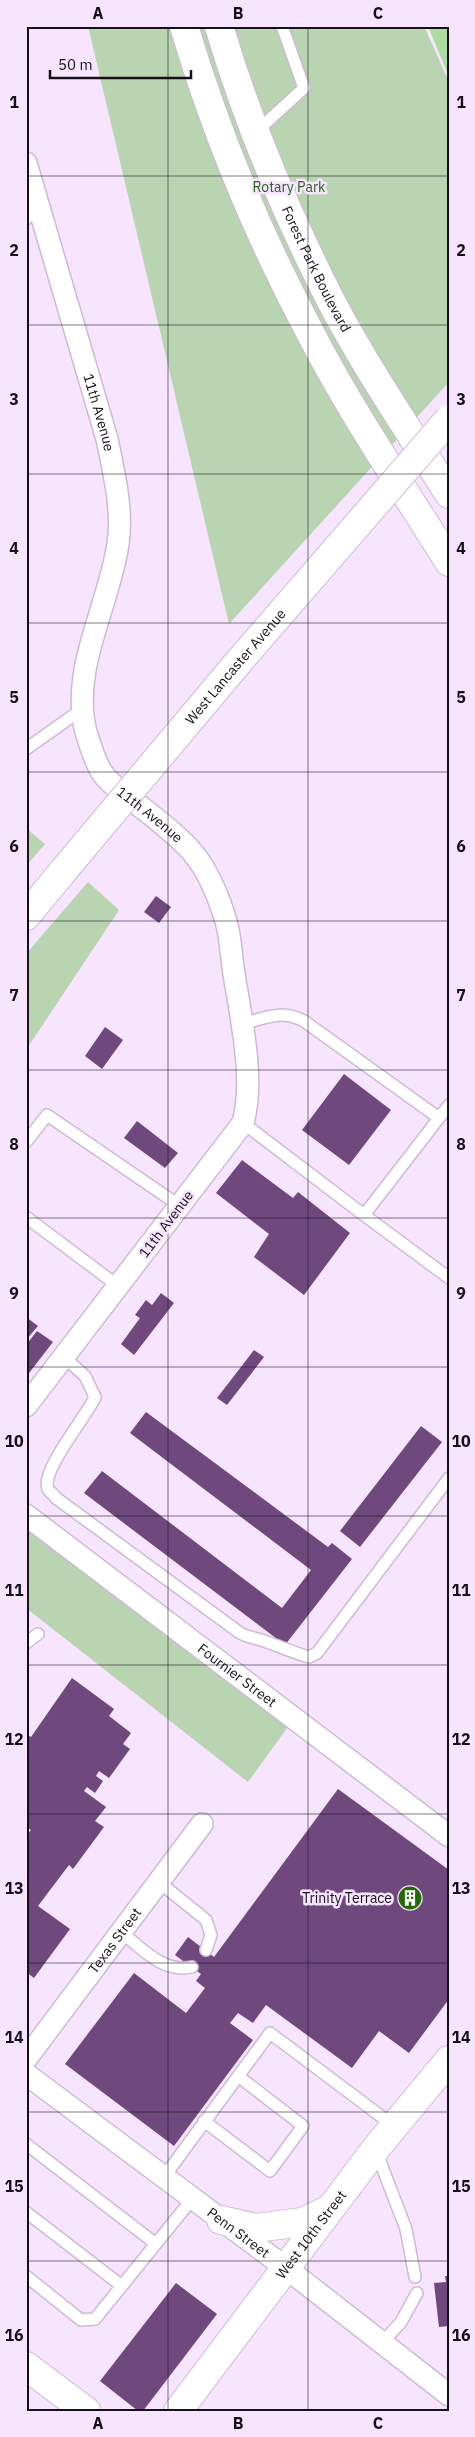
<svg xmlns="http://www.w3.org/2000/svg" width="475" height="2437" font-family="'IBM Plex Sans',sans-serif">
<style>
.green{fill:#b8d4b1}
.water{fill:#addca1}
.building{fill:#6f497d}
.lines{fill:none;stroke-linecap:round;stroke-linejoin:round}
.service-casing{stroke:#cdbad4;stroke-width:14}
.minor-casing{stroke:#cdbad4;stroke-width:24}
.tertiary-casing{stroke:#cdbad4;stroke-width:30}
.secondary-casing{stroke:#cdbad4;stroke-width:30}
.service{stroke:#fff;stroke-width:11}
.minor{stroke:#fff;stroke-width:21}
.tertiary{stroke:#fff;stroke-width:28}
.secondary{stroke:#fff;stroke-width:28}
.secondary-bridge-casing{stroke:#cdbad4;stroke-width:30;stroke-linecap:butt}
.secondary-bridge{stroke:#fff;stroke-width:28}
.grid{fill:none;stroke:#161019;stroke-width:1;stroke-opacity:0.55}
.labels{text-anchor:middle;stroke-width:5;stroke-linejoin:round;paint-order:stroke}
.park-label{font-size:14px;fill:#2a6519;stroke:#f7e4fe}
.street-label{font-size:14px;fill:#161019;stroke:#f7e4fe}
.poi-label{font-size:14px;fill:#161019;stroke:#f7e4fe;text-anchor:end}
.neatline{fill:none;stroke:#161019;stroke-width:2}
.grid-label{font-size:16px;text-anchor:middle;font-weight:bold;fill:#161019}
</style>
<rect width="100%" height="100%" fill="#f7e4fe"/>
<path class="green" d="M88,26H424L449,82V382L229,624Z
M26,828L45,844L26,866Z
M88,882L119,910L26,1050V954Z
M26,1529L290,1724L248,1782L26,1608Z"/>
<path class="water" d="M428,26H449V77Z"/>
<path class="building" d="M156,896L171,907L159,923L144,912Z
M105,1027L123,1040L102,1069L85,1056Z
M344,1074L391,1110L349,1165L302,1130Z
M137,1121L178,1153L165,1168L124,1138Z
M242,1160L293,1198L298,1192L350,1233L304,1295L254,1257L269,1234L216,1193Z
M161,1293L174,1303L134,1355L121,1344L140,1318L135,1315L146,1300L152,1305Z
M26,1317L38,1326L26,1340Z
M37,1331L53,1342L26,1377V1345Z
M254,1350L264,1357L227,1405L217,1398Z
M146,1412L328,1547L332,1543L352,1559L285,1645L84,1493L102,1471L282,1608L311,1570L130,1433Z
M421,1426L442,1442L360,1547L340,1531Z
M72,1678L114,1709L109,1716L131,1733L123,1744L130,1749L109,1778L99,1771L96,1776L103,1781L95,1793L87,1787L84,1791L106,1807L95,1821L104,1827L73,1869L69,1865L38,1906L70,1929L34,1978L26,1972V1836L31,1830L26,1826V1734L31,1737Z
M338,1789L449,1870V1999L409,2053L379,2031L352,2068L266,2005L253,2023L238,2013L230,2023L253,2040L174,2146L65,2064L134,1973L186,2013L205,1988L196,1981L201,1974L175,1955L188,1937L214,1957Z
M445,2276H449V2326L439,2327L434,2283L446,2282Z
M176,2283L217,2314L143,2411H138L100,2381Z"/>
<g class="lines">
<defs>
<path id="service" d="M256,132L304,88L282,26
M26,219L39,203
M26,749L81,710
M242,1024C266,1018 280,1009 304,1021L439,1118L364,1215L243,1123
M439,1118L449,1105
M26,1142L47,1115L180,1206
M364,1215L449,1278
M26,1217L118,1286
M64,1357L85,1376L95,1397C87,1416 40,1471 48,1489C50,1492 54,1495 56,1498L240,1633C249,1638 257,1638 267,1642C281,1647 294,1653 309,1657L317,1653L449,1478
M26,1643L38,1634
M159,1882L206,1920L211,1935L206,1950
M121,1932C143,1949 162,1973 192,1967
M204,2121L270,2171L303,2126L238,2076
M26,2144L156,2244
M376,2151L406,2229L415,2277
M164,2177L270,2033L394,2126
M26,2212L122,2286
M26,2276L81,2320L95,2319L193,2198
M382,2343L401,2322L417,2293"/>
<g id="minor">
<path id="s1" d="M26,163L107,439C114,473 123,510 118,544C109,606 70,669 86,732C90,745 94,759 101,771C108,782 120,791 131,799C152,816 176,833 193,853C209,872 219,898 226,921C231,938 231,957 234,974C241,1019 255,1078 243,1123L26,1406"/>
<path id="s2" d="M26,1515L449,1836"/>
<path id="s3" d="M26,2059L202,1824"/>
<path id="s4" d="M26,2074L286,2268L449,2395"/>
</g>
<g id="tertiary">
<path d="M221,2220L256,2228L302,2222L330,2209"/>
<path id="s5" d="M178,2411L377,2147L449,2060"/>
</g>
<g id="secondary">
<path d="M184,26C216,134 260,239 313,338C353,415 403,488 449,562"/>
<path id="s6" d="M219,26C247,121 287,215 332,303C367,369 409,431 449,494"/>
<path d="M26,916L64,870"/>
<path d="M26,2366L86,2411"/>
</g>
</defs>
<use href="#service" class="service-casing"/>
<use href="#minor" class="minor-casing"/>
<use href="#tertiary" class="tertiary-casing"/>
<use href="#secondary" class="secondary-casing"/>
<use href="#service" class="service"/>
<use href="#minor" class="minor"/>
<use href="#tertiary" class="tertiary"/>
<use href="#secondary" class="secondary"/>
<defs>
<g id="secondary-bridge">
<path id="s7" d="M64,870L236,665L449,419"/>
</g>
</defs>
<use href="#secondary-bridge" class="secondary-bridge-casing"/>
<use href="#secondary-bridge" class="secondary-bridge"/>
</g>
<path class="grid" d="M168,26V2411M308,26V2411M26,176H449M26,325H449M26,474H449M26,623H449M26,772H449M26,921H449M26,1070H449M26,1218H449M26,1367H449M26,1516H449M26,1665H449M26,1814H449M26,1963H449M26,2112H449M26,2261H449"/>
<defs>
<symbol id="building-disc" viewBox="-11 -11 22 22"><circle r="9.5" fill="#226a05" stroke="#f7e4fe"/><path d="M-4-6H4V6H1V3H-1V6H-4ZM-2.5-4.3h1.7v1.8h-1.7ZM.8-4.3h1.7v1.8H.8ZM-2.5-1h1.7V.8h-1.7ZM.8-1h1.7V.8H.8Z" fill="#fff"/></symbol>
</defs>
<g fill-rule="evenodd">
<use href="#building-disc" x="396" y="1884" width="28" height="28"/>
</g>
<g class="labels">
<g class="park-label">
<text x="289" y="192">Rotary Park</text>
</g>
<g class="street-label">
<text dy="5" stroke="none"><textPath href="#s6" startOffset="262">Forest Park Boulevard</textPath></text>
<text dy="5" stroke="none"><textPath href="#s1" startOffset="260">11th Avenue</textPath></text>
<text dy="5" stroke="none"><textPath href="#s7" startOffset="266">West Lancaster Avenue</textPath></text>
<text dy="5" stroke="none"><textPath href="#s1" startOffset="694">11th Avenue</textPath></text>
<text transform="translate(166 1224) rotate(-53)" y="5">11th Avenue</text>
<text dy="5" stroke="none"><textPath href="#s2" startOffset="265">Fournier Street</textPath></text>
<text dy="5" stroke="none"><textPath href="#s3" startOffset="148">Texas Street</textPath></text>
<text dy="5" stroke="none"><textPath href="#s4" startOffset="265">Penn Street</textPath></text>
<text dy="5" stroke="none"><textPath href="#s5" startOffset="221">West 10th Street</textPath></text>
</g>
<g class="poi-label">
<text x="392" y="1903">Trinity Terrace</text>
</g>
</g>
<rect width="475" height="2437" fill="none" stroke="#f7e4fe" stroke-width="55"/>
<path d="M50 70v8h141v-8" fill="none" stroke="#161019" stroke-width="2.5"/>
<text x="58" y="70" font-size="15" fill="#161019" stroke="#f7e4fe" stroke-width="4" paint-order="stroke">50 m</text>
<rect x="28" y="28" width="420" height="2382" class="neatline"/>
<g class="grid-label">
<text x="98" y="19">A</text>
<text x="238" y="19">B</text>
<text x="378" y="19">C</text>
<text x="14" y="108">1</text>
<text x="461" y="108">1</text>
<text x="14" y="256">2</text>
<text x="461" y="256">2</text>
<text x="14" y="405">3</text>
<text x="461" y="405">3</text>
<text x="14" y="554">4</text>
<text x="461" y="554">4</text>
<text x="14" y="703">5</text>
<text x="461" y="703">5</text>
<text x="14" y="852">6</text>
<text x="461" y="852">6</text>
<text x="14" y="1001">7</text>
<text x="461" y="1001">7</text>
<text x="14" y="1150">8</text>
<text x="461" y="1150">8</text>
<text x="14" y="1299">9</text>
<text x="461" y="1299">9</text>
<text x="14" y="1447">10</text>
<text x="461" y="1447">10</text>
<text x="14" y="1596">11</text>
<text x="461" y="1596">11</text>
<text x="14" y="1745">12</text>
<text x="461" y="1745">12</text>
<text x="14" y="1894">13</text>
<text x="461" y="1894">13</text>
<text x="14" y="2043">14</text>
<text x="461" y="2043">14</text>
<text x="14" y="2192">15</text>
<text x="461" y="2192">15</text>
<text x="14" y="2341">16</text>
<text x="461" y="2341">16</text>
<text x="98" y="2429">A</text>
<text x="238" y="2429">B</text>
<text x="378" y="2429">C</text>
</g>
</svg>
